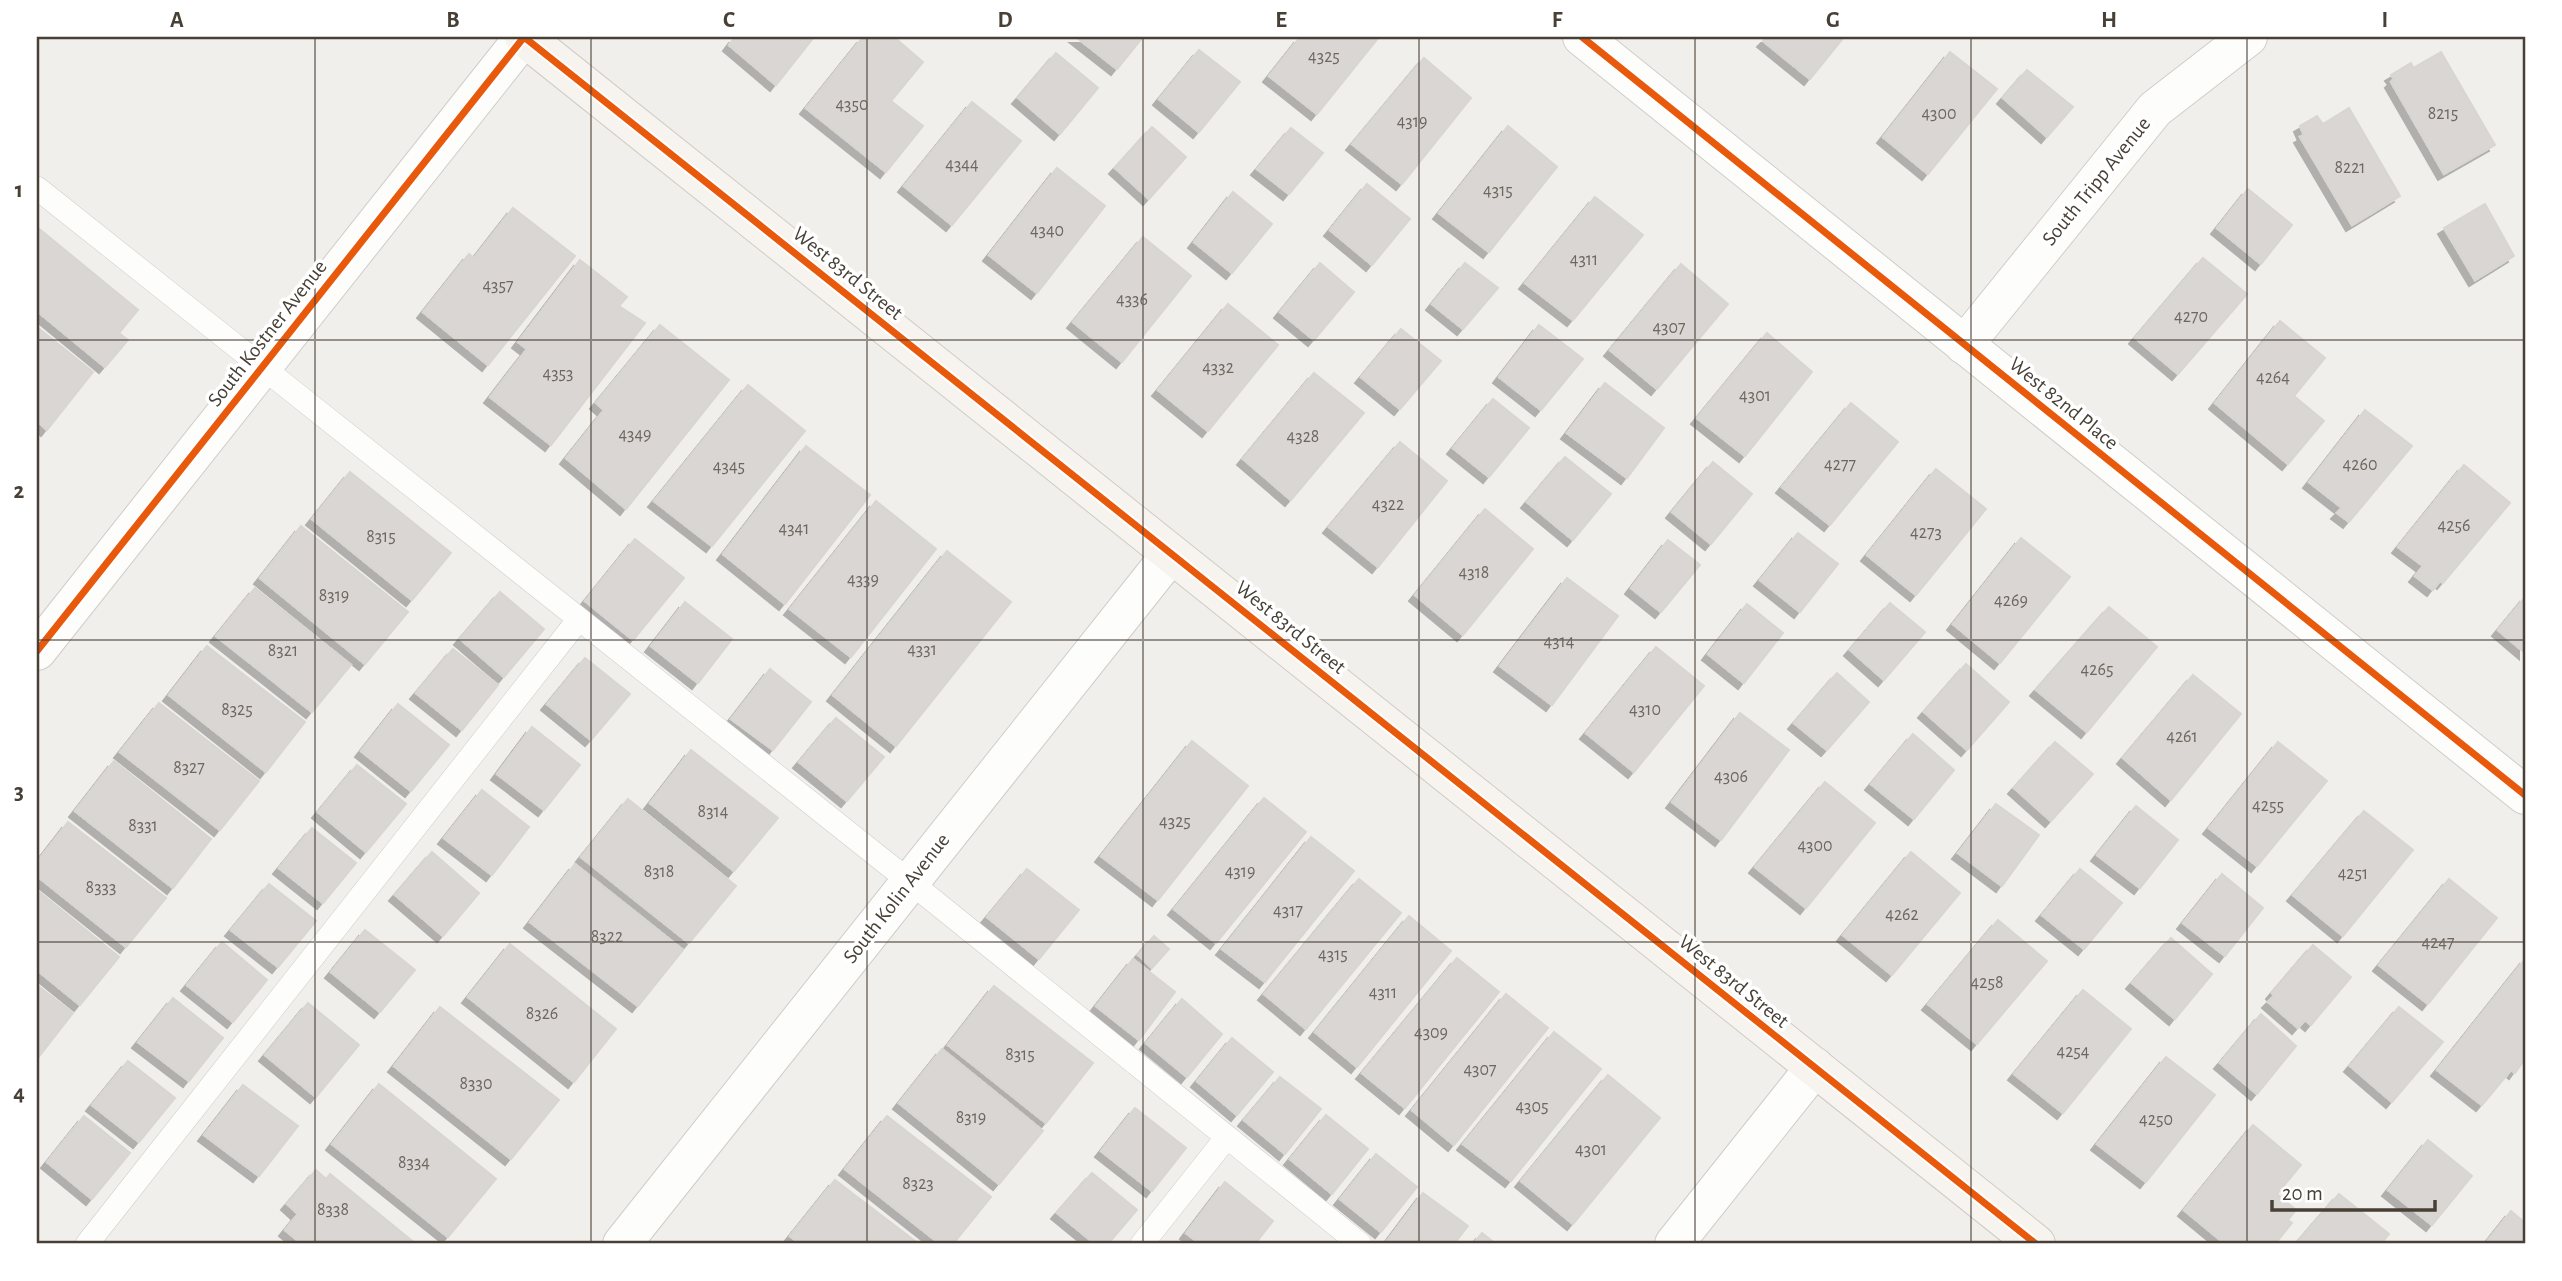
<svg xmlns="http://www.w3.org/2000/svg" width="2562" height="1281" font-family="'Alegreya Sans',sans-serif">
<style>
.building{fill:#d9d6d3;stroke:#d9d6d2;stroke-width:2;filter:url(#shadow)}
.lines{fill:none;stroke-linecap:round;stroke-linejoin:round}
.lane-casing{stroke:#cfcdc9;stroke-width:24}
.street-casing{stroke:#cfcdc9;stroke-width:40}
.secondary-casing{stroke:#d0ccc3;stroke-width:40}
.lane{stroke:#fdfdfc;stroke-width:23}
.street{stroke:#fdfdfc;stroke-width:38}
.secondary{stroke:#f7f4ef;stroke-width:38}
.cycleway-casing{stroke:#fff;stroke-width:11}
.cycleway{stroke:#e8590c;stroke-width:7}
.grid{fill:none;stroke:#484037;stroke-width:2;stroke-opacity:0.55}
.labels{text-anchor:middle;stroke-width:7;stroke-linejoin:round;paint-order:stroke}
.number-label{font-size:18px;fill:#6e6760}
.street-label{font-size:21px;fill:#484037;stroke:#fff}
.neatline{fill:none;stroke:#484037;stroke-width:2.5}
.grid-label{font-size:23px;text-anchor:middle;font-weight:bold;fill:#484037}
</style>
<defs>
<filter id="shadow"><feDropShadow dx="-6" dy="6" stdDeviation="0" flood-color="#0004"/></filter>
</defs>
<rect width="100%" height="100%" fill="#f1efec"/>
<path class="building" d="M735,37H814L776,85L729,45Z
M863,37H894L923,62L891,101L923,126L886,172L806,108Z
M1076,37H1143L1117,69Z
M1300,37H1379L1317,114L1269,76Z
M1767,37H1844L1810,79L1763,41Z
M1199,50L1240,82L1199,132L1159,99Z
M1950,52L1997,89L1928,174L1883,137Z
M2441,52L2495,145L2444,174L2391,82L2394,79L2391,75L2411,63L2413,68Z
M1056,53L1098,88L1060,134L1018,98Z
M1424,58L1471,98L1402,184L1352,144Z
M2027,70L2073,107L2047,137L2003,98Z
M972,102L1021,141L952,225L904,186Z
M2349,108L2400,196L2352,225L2300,137L2304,135L2300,126L2317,116L2323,124Z
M1508,126L1557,167L1489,252L1439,213Z
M1152,127L1186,157L1149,199L1115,168Z
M1291,128L1323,153L1289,194L1257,169Z
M1057,168L1105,206L1037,293L989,255Z
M1367,184L1410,219L1372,265L1330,230Z
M2248,189L2292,225L2261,264L2217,228Z
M1233,192L1272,224L1232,273L1194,242Z
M1595,197L1643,235L1573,320L1525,283Z
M2485,204L2514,256L2475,280L2444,228Z
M513,208L575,256L488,365L423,312L469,254L474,258Z
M37,227L138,310L119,333L128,340L105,367L37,311Z
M1143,237L1191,276L1122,362L1073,322Z
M2203,258L2247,294L2178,374L2135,338Z
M580,260L627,297L619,306L645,323L551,445L490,397L527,349L518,342Z
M1320,263L1354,292L1314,340L1280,312Z
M1465,263L1498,288L1463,329L1432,304Z
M1681,264L1728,304L1657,389L1610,350Z
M1228,304L1278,345L1208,431L1158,390Z
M2280,321L2325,358L2294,396L2324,421L2288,464L2215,403Z
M660,325L729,380L626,509L566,458L604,410L596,403Z
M1539,325L1583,359L1541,410L1499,377Z
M37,327L93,372L47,430L37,421Z
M1401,329L1441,361L1400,409L1361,377Z
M1767,333L1812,372L1745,456L1697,418Z
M1314,373L1364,413L1291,500L1243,459Z
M1605,383L1664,428L1627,478L1567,433Z
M748,385L805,431L712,546L654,501Z
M1493,399L1529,428L1489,477L1453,448Z
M1851,403L1898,442L1830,525L1782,487Z
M2365,410L2412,446L2349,522L2337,513L2342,508L2309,482Z
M1400,442L1447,481L1378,567L1329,527Z
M806,446L870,495L785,604L723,554Z
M1565,457L1611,494L1573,540L1527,502Z
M1713,462L1752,494L1711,544L1672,512Z
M2464,465L2510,503L2443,583L2440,581L2433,590L2415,576L2423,566L2398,547Z
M1936,469L1986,509L1916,595L1867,555Z
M350,472L451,553L412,600L312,519Z
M876,501L936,549L851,657L790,609Z
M1485,509L1533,549L1463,635L1415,595Z
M301,526L408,612L365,664L260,578Z
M1798,533L1838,564L1800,612L1760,580Z
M2021,538L2070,577L2000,663L1953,624Z
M635,539L684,578L633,640L585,601Z
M1668,540L1700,565L1661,612L1631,588Z
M947,551L1011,602L896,746L833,695Z
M1567,578L1618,616L1552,705L1500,666Z
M255,588L351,665L312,712L216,636Z
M500,592L544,629L504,677L460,639Z
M2525,597V653L2498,630Z
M685,602L732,639L698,683L651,646Z
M1890,603L1925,632L1884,680L1850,650Z
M1747,604L1783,633L1744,683L1708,654Z
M2109,607L2157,647L2087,732L2036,690Z
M207,646L305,722L266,772L169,695Z
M1656,647L1704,686L1634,772L1586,733Z
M453,649L498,685L462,730L416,693Z
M585,658L630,694L591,740L547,704Z
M1966,664L2009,702L1967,750L1924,712Z
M770,669L811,702L773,750L731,719Z
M1837,673L1869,702L1827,750L1794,723Z
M2193,675L2241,714L2171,800L2123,758Z
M159,703L259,781L220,830L120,752Z
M398,704L449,745L411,791L361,751Z
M1740,713L1789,750L1721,840L1672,802Z
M836,718L884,757L847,801L799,762Z
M532,727L580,765L544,810L497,774Z
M1913,734L1954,770L1914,819L1871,784Z
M1192,741L1248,786L1158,900L1101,856Z
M2055,742L2093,774L2051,821L2014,788Z
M2278,742L2327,781L2257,866L2209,828Z
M691,750L778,818L734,871L650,803Z
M114,761L211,839L173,888L75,811Z
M357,765L406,804L366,852L318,812Z
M1825,782L1875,823L1806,908L1755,867Z
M482,790L529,827L492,875L444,838Z
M1264,798L1306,832L1216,943L1174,909Z
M628,799L736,886L689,943L581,857Z
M1996,804L2039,835L2002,886L1958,853Z
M2136,806L2178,840L2140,888L2097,855Z
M2364,811L2413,850L2343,936L2293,895Z
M68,822L166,898L126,947L37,876V862Z
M312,828L356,863L323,903L279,868Z
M1311,837L1354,871L1265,982L1222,949Z
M432,852L479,893L443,936L395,895Z
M1911,852L1960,893L1892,975L1843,935Z
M575,864L683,950L638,1006L530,922Z
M1027,869L1079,910L1039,959L987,917Z
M2080,869L2122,903L2084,949L2042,915Z
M2222,874L2263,908L2225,956L2183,923Z
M1359,879L1401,913L1306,1029L1264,994Z
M2449,879L2497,918L2428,1004L2379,965Z
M269,884L316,921L278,967L231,930Z
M37,890L119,957L80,1005L37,970Z
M1409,916L1451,951L1357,1067L1315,1032Z
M1998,920L2047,961L1977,1044L1928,1004Z
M365,930L415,970L380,1012L331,972Z
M1154,936L1169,949L1152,968L1138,955Z
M2171,938L2212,974L2175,1019L2132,983Z
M222,942L267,980L233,1022L187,985Z
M510,944L616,1029L574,1082L468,997Z
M2313,945L2351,977L2311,1025L2305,1020L2298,1028L2268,1002L2274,996L2272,993Z
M1457,958L1499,992L1405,1108L1362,1073Z
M1133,959L1175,992L1139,1040L1096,1006Z
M2525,959V1059L2515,1073L2511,1070L2482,1105L2437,1070Z
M37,985L73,1013L37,1059Z
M994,986L1093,1063L1046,1123L948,1045Z
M2083,990L2131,1029L2063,1113L2014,1074Z
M1506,994L1548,1028L1454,1145L1412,1110Z
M173,998L223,1038L189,1081L138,1042Z
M1182,999L1222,1034L1187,1077L1146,1043Z
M308,1003L359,1045L316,1097L265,1055Z
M440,1007L559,1100L511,1159L394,1066Z
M2399,1007L2443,1042L2392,1102L2350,1066Z
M2261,1014L2296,1046L2257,1094L2220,1063Z
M1554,1032L1601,1069L1511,1181L1463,1144Z
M1232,1038L1273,1072L1237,1115L1197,1081Z
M942,1049L1043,1131L999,1184L899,1103Z
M2166,1057L2215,1095L2146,1182L2097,1144Z
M128,1061L175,1098L139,1142L92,1105Z
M1608,1075L1660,1118L1573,1224L1521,1181Z
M1280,1077L1321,1109L1285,1154L1244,1120Z
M379,1084L496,1179L448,1237L332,1144Z
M243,1085L298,1126L259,1176L204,1135Z
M1135,1108L1186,1148L1152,1191L1101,1151Z
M1326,1115L1368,1149L1332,1194L1290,1159Z
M84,1116L130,1153L92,1199L47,1162Z
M887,1116L991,1197L953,1244H940L845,1169Z
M2253,1125L2301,1165L2277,1194L2296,1210L2288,1220L2292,1223L2275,1244H2225L2184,1210Z
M2428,1140L2472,1176L2432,1225L2388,1190Z
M1376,1154L1417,1187L1381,1232L1340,1199Z
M316,1170L326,1179L330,1174L416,1244H302L285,1230L298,1214L287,1204Z
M1092,1173L1137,1210L1108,1244H1095L1057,1213Z
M835,1180L919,1244H800L790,1236Z
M1225,1182L1273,1221L1255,1244H1200L1186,1233Z
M1423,1193L1468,1226L1454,1244H1392L1387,1241Z
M2339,1194L2389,1234L2381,1244H2296Z
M2511,1211L2525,1223V1244H2485Z
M1482,1233L1496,1244H1473Z"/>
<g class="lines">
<defs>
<path id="lane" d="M37,188L909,881L1360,1244
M87,1244L579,619
M1142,1244L1227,1137"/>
<path id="street" d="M1582,37L2525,795
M1964,345L2155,109L2248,37
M37,651L524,37
M622,1244L1171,554
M1674,1244L1815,1067"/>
<path id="secondary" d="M524,37L2036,1244"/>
</defs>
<use href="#lane" class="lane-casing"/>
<use href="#street" class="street-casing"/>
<use href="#secondary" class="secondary-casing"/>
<use href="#lane" class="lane"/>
<use href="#street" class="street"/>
<use href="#secondary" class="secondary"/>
<defs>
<path id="cycleway" d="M1582,37L2525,795
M37,651L489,81L524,37L2036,1244"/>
</defs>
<use href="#cycleway" class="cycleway-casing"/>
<use href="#cycleway" class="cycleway"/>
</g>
<path class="grid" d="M315,37V1244M591,37V1244M867,37V1244M1143,37V1244M1419,37V1244M1695,37V1244M1971,37V1244M2247,37V1244M37,340H2525M37,640H2525M37,942H2525"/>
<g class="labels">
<g class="number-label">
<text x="1324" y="62">4325</text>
<text x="852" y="110">4350</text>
<text x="1939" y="119">4300</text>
<text x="2443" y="119">8215</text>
<text x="1412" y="127">4319</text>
<text x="962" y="170">4344</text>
<text x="2350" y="173">8221</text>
<text x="1498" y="196">4315</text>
<text x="1047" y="236">4340</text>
<text x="1584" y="265">4311</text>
<text x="498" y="291">4357</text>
<text x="1132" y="305">4336</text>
<text x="2191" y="322">4270</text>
<text x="1669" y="333">4307</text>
<text x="1218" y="373">4332</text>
<text x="558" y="379">4353</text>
<text x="2273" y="383">4264</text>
<text x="1755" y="401">4301</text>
<text x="635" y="440">4349</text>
<text x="1303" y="442">4328</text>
<text x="1840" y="470">4277</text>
<text x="2360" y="470">4260</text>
<text x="729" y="472">4345</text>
<text x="1388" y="510">4322</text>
<text x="2454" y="531">4256</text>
<text x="794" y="534">4341</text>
<text x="1926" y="538">4273</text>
<text x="381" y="542">8315</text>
<text x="1474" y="578">4318</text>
<text x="863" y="585">4339</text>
<text x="334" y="601">8319</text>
<text x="2011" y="606">4269</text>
<text x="1559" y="647">4314</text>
<text x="922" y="655">4331</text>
<text x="283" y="656">8321</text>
<text x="2097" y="675">4265</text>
<text x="237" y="715">8325</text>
<text x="1645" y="715">4310</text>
<text x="2182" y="742">4261</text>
<text x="189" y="773">8327</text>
<text x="1731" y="782">4306</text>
<text x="2268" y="811">4255</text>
<text x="713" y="817">8314</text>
<text x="1175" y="827">4325</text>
<text x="143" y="831">8331</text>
<text x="1815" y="851">4300</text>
<text x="659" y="877">8318</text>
<text x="1240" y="877">4319</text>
<text x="2353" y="879">4251</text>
<text x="101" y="893">8333</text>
<text x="1288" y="916">4317</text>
<text x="1902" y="920">4262</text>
<text x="607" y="942">8322</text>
<text x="2438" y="948">4247</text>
<text x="1333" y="960">4315</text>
<text x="1987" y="988">4258</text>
<text x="1383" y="998">4311</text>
<text x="542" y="1019">8326</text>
<text x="1431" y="1038">4309</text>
<text x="2073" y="1057">4254</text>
<text x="1020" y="1060">8315</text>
<text x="1480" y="1075">4307</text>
<text x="476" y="1089">8330</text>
<text x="1532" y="1112">4305</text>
<text x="971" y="1123">8319</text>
<text x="2156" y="1125">4250</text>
<text x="1591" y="1155">4301</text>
<text x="414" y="1168">8334</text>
<text x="918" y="1189">8323</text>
<text x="333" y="1215">8338</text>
</g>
<g class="street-label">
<text transform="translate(2096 181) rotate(-51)" y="7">South Tripp Avenue</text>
<text transform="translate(848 273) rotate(39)" y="7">West 83rd Street</text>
<text transform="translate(267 333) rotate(-52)" y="7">South Kostner Avenue</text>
<text transform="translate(2064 403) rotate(39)" y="7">West 82nd Place</text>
<text transform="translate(1291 627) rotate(39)" y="7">West 83rd Street</text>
<text transform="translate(896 898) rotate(-52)" y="7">South Kolin Avenue</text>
<text transform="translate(1734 981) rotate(39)" y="7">West 83rd Street</text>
</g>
</g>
<rect width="2562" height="1281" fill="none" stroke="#ffffff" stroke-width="77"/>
<path d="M2272 1200v10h163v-10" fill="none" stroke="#484037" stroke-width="3.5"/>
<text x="2282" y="1200" font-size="21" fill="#484037" stroke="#ffffff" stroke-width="5" paint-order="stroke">20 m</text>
<rect x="38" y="38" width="2486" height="1204" class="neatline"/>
<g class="grid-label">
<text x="177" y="27">A</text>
<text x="453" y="27">B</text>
<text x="729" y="27">C</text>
<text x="1005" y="27">D</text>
<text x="1281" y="27">E</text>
<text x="1557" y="27">F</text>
<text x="1833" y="27">G</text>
<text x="2109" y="27">H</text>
<text x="2385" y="27">I</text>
<text x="19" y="197">1</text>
<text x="19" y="498">2</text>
<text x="19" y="799">3</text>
<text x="19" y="1100">4</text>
</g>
</svg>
